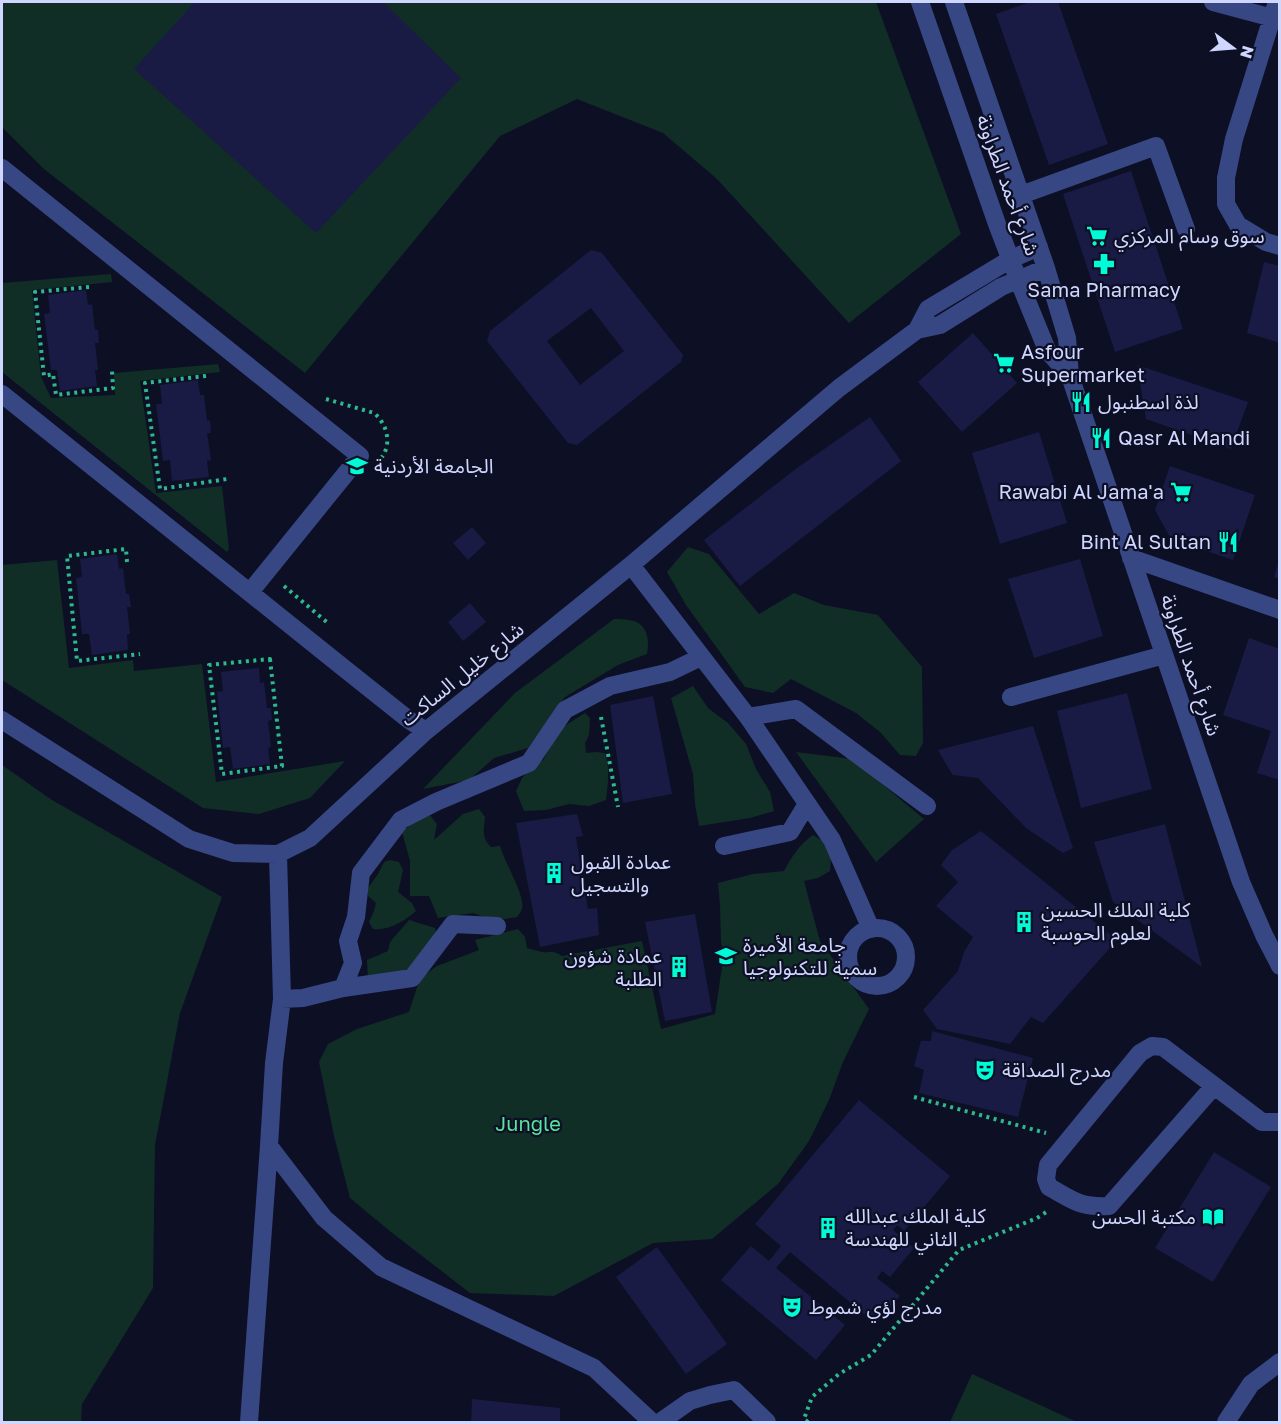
<svg xmlns="http://www.w3.org/2000/svg" width="1281" height="1424" font-family="'Golos Text','Noto Sans Arabic',sans-serif">
<style>
.green{fill:#102e26}
.building{fill:#191b45;fill-rule:evenodd}
.lines{fill:none;stroke-linecap:round;stroke-linejoin:round}
.path{stroke:#2bb98d;stroke-width:4;stroke-dasharray:3 4.5;stroke-linecap:butt}
.minor{stroke:#374784;stroke-width:18}
.labels{text-anchor:middle;stroke-width:4.5;stroke-linejoin:round;paint-order:stroke}
.street-label{font-size:20px;fill:#d0d7ff;stroke:#0d0f24}
.poi-label{font-size:20px;fill:#d0d7ff;stroke:#0d0f24;text-anchor:start}
.park-label{font-size:20px;fill:#58e39e;stroke:#0d0f24}
</style>
<rect width="100%" height="100%" fill="#0d0f24"/>
<path class="green" d="M2,2H876L961,234L849,323L717,179L663,133L577,99L500,136L305,373L44,169L2,127Z
M111,274L112,282L32,290L41,377L51,398L115,395L114,373L218,364L220,372L140,381L156,493L222,486L229,549L227,552L2,372V283Z
M688,547L709,554L759,614L794,593L824,605L878,615L922,667L923,743L916,756L900,755L880,732L856,713L791,679L773,693L745,687L686,605L667,572Z
M57,560L69,668L133,660L134,671L202,664L216,782L345,761L310,798L259,814L203,808L2,680V565Z
M614,619C619,619 624,619 629,620C647,622 650,639 647,654L618,665L565,697L528,748L494,758L469,780L423,789L515,693Z
M693,686L708,708L728,723L746,744L756,769L770,792L774,811L750,818L699,826L695,804L693,774L671,698Z
M585,713L590,718L589,735L585,743L586,753L595,752L605,753C610,769 608,784 606,800L589,806L569,804L546,810L524,811L516,791L522,778L535,765L543,760L561,728Z
M796,752L852,759L924,819L876,862Z
M2,765L52,800L222,897L180,1013L155,1145L153,1288L82,1404L81,1422H2Z
M479,809L485,817C484,830 481,837 491,847L500,846C504,861 526,897 522,909C521,912 519,914 517,917L505,919L484,917L473,913L438,918L429,896H410V861L402,832L418,818L429,814L437,824L434,840L463,814Z
M813,835L823,841L831,859L830,871L818,878L804,881L820,941L869,1009L843,1062L829,1100L809,1141L778,1184L712,1239L653,1243L554,1296L470,1293L391,1232L350,1198L334,1136L319,1062L328,1044L357,1029L409,1012L420,978L437,966L479,950L475,940L518,929L525,937L527,948C532,949 537,951 542,952C551,953 553,950 562,956L642,941L661,1029L715,1014L724,954L721,942L720,905L718,883L753,874L784,871C792,856 799,845 813,835Z
M390,860L399,862L403,870L398,892L412,903L416,911C405,921 388,931 373,929L369,922L374,911L376,903L368,896V888L378,874L384,862Z
M409,920L435,928L439,944L429,966L368,981L367,960L388,951L390,942Z
M972,1374L1077,1422H950Z"/>
<path class="building" d="M195,2H383L461,78L316,233L134,69Z
M1030,2H1058L1108,144L1049,165L996,14Z
M1131,171L1183,329L1115,352L1063,194Z
M591,250L602,253L683,355L681,362L577,445L568,443L487,341L490,331ZM591,308L624,351L580,385L547,341Z
M1264,262L1280,266V343L1247,333Z
M86,290L88,305L92,304L95,330H98L99,343H95L98,370H95L97,386L60,391L57,370H51L44,314L50,313L48,295Z
M973,333L1017,383L962,432L918,382Z
M1137,365L1248,402L1231,449L1146,419Z
M198,380L200,395H204L207,421L210,420L211,433H207L211,460L207,461L209,477L172,481L170,460L163,461L156,404H162L160,385Z
M870,417L901,461L740,586L704,540L797,468Z
M1039,432L1067,523L1000,544L972,453Z
M1170,466L1255,495L1233,560L1171,539L1155,510Z
M472,527L486,543L468,560L453,543Z
M117,554L119,569L123,568L126,594H129L131,607H127L130,634H127L128,650L92,655L89,634H82L76,578L82,577L80,559Z
M1080,559L1103,636L1034,658L1008,579Z
M1279,560H1280V579L1274,577Z
M470,603L486,622L463,641L448,622Z
M1249,638L1280,649V780L1257,773L1271,731L1223,715Z
M259,668L260,683L264,682L267,708H271L272,720L268,721L271,747L268,748L270,764L233,769L230,747L223,748L217,692L223,691L221,672Z
M1127,693L1152,789L1081,808L1057,711Z
M653,696L672,794L623,803L610,705Z
M1033,726L1073,848L1063,853L1026,828L978,778L953,775L947,766L938,750Z
M577,814L583,836L576,837L588,909L597,908L599,935L540,947L516,823Z
M1165,824L1202,967L1113,902L1094,842Z
M981,831L1117,940L1043,1023L1031,1017L1010,1044L937,1029L923,1010L958,971L964,952L973,937L936,906L958,882L941,865L952,850Z
M695,914L712,1012L665,1021L645,922Z
M932,1031L1033,1058L1018,1117L919,1093L924,1070L914,1066L921,1041H931Z
M859,1100L950,1176L904,1231L897,1225L893,1230L914,1248L890,1277L882,1271L877,1278L900,1296L876,1324L790,1252L776,1268L845,1325L816,1360L721,1280L751,1246L769,1261L781,1246L755,1224Z
M1214,1152L1271,1187L1213,1282L1155,1248Z
M657,1247L727,1344L686,1374L616,1277Z
M472,1399L560,1408V1422H471Z"/>
<g class="lines">
<path class="path" d="M89,287L35,292L44,376L53,374L56,395L113,388L112,371
M206,376L145,383L160,489L227,479
M326,399L374,413C387,424 392,443 382,457
M127,562L126,549L67,556L77,661L140,654
M284,586L329,624
M270,659L282,766L222,774L209,665Z
M601,717L618,807
M914,1097L1046,1133
M808,1422L804,1419L812,1397L839,1374L871,1355L959,1250L1037,1218L1048,1211"/>
<path class="minor" d="M920,2L997,224L1018,279L1047,350L1070,376
M954,2L1046,268L1067,338L1070,376L1241,882L1264,935L1280,966
M1213,2L1273,18
M1277,2L1234,139L1226,178V204L1238,225L1266,242L1280,246
M2,168L360,456L250,592
M1021,195L1156,146L1186,229
M917,330L940,325L1001,287L1046,268
M2,394L340,665L409,720L426,731
M1131,558L1280,610
M631,565L748,717L832,840L871,929
M1011,697L1164,655
M748,717L796,709L927,806
M2,720L189,839L233,853L278,854L310,838L426,731L631,565L839,388L917,330L928,309L1011,259L1039,247
M724,846L790,832L807,804
M848 957a29 29 0 1 1 58 0a29 29 0 1 1-58 0Z
M343,988L412,978L453,924L497,926
M282,999L303,998L343,988L353,963L348,941L356,917L361,873L401,820L436,802L529,763L565,710L610,686L670,672L701,657
M1214,1086L1109,1206C1080,1208 1073,1200 1049,1187L1046,1179L1048,1165L1140,1053L1152,1046L1163,1047L1262,1122H1280
M269,1146L324,1218L381,1267L594,1368L652,1422
M249,1422L269,1146L274,1063L282,999L278,854
M660,1422L690,1401L710,1395L734,1390L767,1422
M1226,1422L1251,1384L1280,1362"/>
</g>
<defs>
<symbol id="supermarket-bare" viewBox="-9 -9 18 18"><path d="M-6-5.5h2.5l.6 2H6L4.5 2H-2.5L-4.4-4H-6ZM-1.5 3.2a1.3 1.3 0 1 0 .1 0ZM3 3.2a1.3 1.3 0 1 0 .1 0Z" fill="#00fbd6" stroke="#0d0f24" stroke-width="2.5" paint-order="stroke"/></symbol>
<symbol id="pharmacy-bare" viewBox="-9 -9 18 18"><path d="M-2-6h4v4h4v4h-4v4h-4v-4h-4v-4h4Z" fill="#00fbd6" stroke="#0d0f24" stroke-width="2.5" paint-order="stroke"/></symbol>
<symbol id="restaurant-bare" viewBox="-9 -9 18 18"><path d="M-5-6h1v4h1v-4h1v4h1v-4h1v5L-1.5 .5V6h-2V.5L-5-1ZM5-6V6H3V1.5H1.5Q1.5-4 5-6Z" fill="#00fbd6" stroke="#0d0f24" stroke-width="2.5" paint-order="stroke"/></symbol>
<symbol id="university-bare" viewBox="-9 -9 18 18"><path d="M0-5L7-2L0 1L-7-2ZM-4 1L0 2.5L4 1V4Q0 6-4 4Z" fill="#00fbd6" stroke="#0d0f24" stroke-width="2.5" paint-order="stroke"/></symbol>
<symbol id="building-bare" viewBox="-9 -9 18 18"><path d="M-4-6H4V6H1V3H-1V6H-4ZM-2.5-4.3h1.7v1.8h-1.7ZM.8-4.3h1.7v1.8H.8ZM-2.5-1h1.7V.8h-1.7ZM.8-1h1.7V.8H.8Z" fill="#00fbd6" stroke="#0d0f24" stroke-width="2.5" paint-order="stroke"/></symbol>
<symbol id="theatre-bare" viewBox="-9 -9 18 18"><path d="M-5-5.5Q0-4 5-5.5V0Q5 5 0 6Q-5 5-5 0ZM-3.3-2.5H-1v1.5H-3.3ZM1-2.5H3.3v1.5H1ZM-2.8 1Q0 5.5 2.8 1Z" fill="#00fbd6" stroke="#0d0f24" stroke-width="2.5" paint-order="stroke"/></symbol>
<symbol id="library-bare" viewBox="-9 -9 18 18"><path d="M-6-4Q-3-5.5-.7-3.5V5Q-3 3-6 4ZM6-4Q3-5.5 .7-3.5V5Q3 3 6 4Z" fill="#00fbd6" stroke="#0d0f24" stroke-width="2.5" paint-order="stroke"/></symbol>
</defs>
<g fill-rule="evenodd">
<use href="#supermarket-bare" x="1082" y="221" width="30" height="30"/>
<use href="#pharmacy-bare" x="1089" y="249" width="30" height="30"/>
<use href="#supermarket-bare" x="989" y="348" width="30" height="30"/>
<use href="#restaurant-bare" x="1066" y="387" width="30" height="30"/>
<use href="#restaurant-bare" x="1086" y="423" width="30" height="30"/>
<use href="#university-bare" x="342" y="451" width="30" height="30"/>
<use href="#supermarket-bare" x="1166" y="477" width="30" height="30"/>
<use href="#restaurant-bare" x="1213" y="527" width="30" height="30"/>
<use href="#building-bare" x="539" y="858" width="30" height="30"/>
<use href="#building-bare" x="1009" y="907" width="30" height="30"/>
<use href="#university-bare" x="711" y="941" width="30" height="30"/>
<use href="#building-bare" x="664" y="952" width="30" height="30"/>
<use href="#theatre-bare" x="970" y="1055" width="30" height="30"/>
<use href="#library-bare" x="1198" y="1202" width="30" height="30"/>
<use href="#building-bare" x="813" y="1213" width="30" height="30"/>
<use href="#theatre-bare" x="777" y="1292" width="30" height="30"/>
</g>
<g class="labels">
<g class="street-label">
<text transform="translate(1008 185) rotate(70)" y="7">شارع أحمد الطراونة</text>
<text transform="translate(1191 665) rotate(71)" y="7">شارع أحمد الطراونة</text>
<text transform="translate(462 674) rotate(-39)" y="7">شارع خليل الساكت</text>
</g>
<g class="poi-label">
<text x="1114" y="243">سوق وسام المركزي</text>
<text x="1104" y="297" text-anchor="middle">Sama Pharmacy</text>
<text x="1021" y="359">Asfour<tspan x="1021" dy="23">Supermarket</tspan></text>
<text x="1098" y="409">لذة اسطنبول</text>
<text x="1118" y="445">Qasr Al Mandi</text>
<text x="374" y="473">الجامعة الأردنية</text>
<text x="1164" y="499" text-anchor="end">Rawabi Al Jama'a</text>
<text x="1211" y="549" text-anchor="end">Bint Al Sultan</text>
<text x="571" y="869">عمادة القبول<tspan x="571" dy="23">والتسجيل</tspan></text>
<text x="1041" y="917">كلية الملك الحسين<tspan x="1041" dy="23">لعلوم الحوسبة</tspan></text>
<text x="743" y="952">جامعة الأميرة<tspan x="743" dy="23">سمية للتكنولوجيا</tspan></text>
<text x="662" y="963" text-anchor="end">عمادة شؤون<tspan x="662" dy="23">الطلبة</tspan></text>
<text x="1002" y="1077">مدرج الصداقة</text>
<text x="845" y="1223">كلية الملك عبدالله<tspan x="845" dy="23">الثاني للهندسة</tspan></text>
<text x="1196" y="1224" text-anchor="end">مكتبة الحسن</text>
<text x="809" y="1314">مدرج لؤي شموط</text>
</g>
<g class="park-label">
<text x="528" y="1131">Jungle</text>
</g>
</g>
<rect width="1281" height="1424" fill="none" stroke="#d0d7ff" stroke-width="6"/>
<g transform="translate(1233 48) rotate(106)" stroke="#0d0f24" stroke-width="4.5" paint-order="stroke">
<path d="M0-4.5L10 22L0 15L-10 22Z" fill="#d0d7ff"/>
<text y="-9" font-size="16" font-weight="bold" text-anchor="middle" fill="#d0d7ff">N</text>
</g>
</svg>
